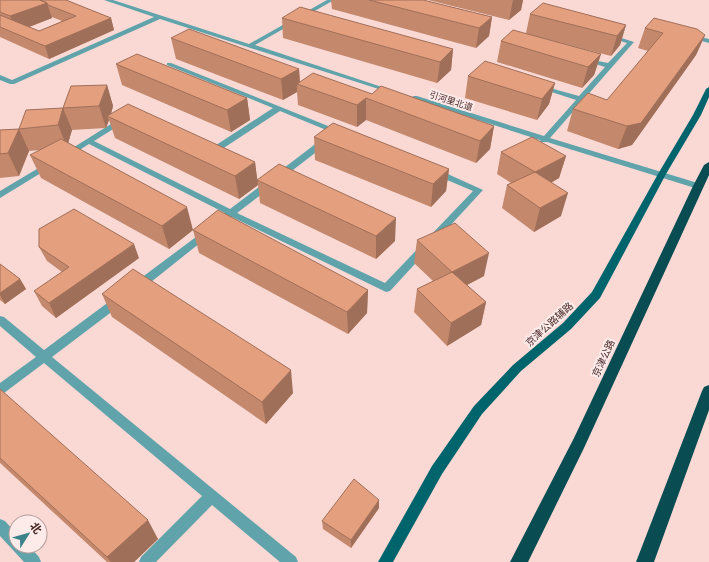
<svg xmlns="http://www.w3.org/2000/svg" width="709" height="562" font-family="Lato,'Noto Sans SC',sans-serif">
<style>
.lines{fill:none;stroke-linecap:round;stroke-linejoin:round}
.minor{fill:#60a3ab;fill-rule:evenodd}
.major{fill:#00646d;fill-rule:evenodd}
.highway{fill:#094c52;fill-rule:evenodd}
.wall{fill:#c4896d;fill-rule:evenodd}
.shaded-wall{fill:#a06f59}
.building{fill:#e49f7f;stroke:#a06f59}
.labels{text-anchor:middle;stroke-width:4;stroke-linejoin:round;paint-order:stroke}
.far-street-label{font-size:9px;fill:#482927;stroke:#fcebe9}
.street-label{font-size:10px;fill:#482927;stroke:#fcebe9}
</style>
<rect width="100%" height="100%" fill="#fad9d5"/>
<g class="lines">
<path class="minor" d="M104,0H113L249,44L327,0H334L255,45L397,92L393,94L391,93L160,19L14,84H10L0,80V75L12,80L154,17Z
M609,34L634,42L550,138L701,184L702,186L701,188H695L547,142H541L540,140L410,98L414,96H417L544,136L576,100L536,87L539,85L579,96L605,67L583,60V58L608,63L627,43L607,37L606,36Z
M689,34L709,39V43L687,37L686,36Z
M167,63H171L343,132L342,134H336L280,111L213,155H207V151L273,108L167,65Z
M119,119H125L126,121L94,141L230,209L322,139H328V143L237,213L385,283L473,191L433,174L432,172L433,170H439L483,190L390,291L386,292L232,217L227,219L224,218L223,216L225,213L89,144L70,156H67L63,154Z
M47,163H50L54,165L0,198V191Z
M207,230L212,233L210,235L141,290H133L132,287L133,284L204,231Z
M118,297L122,298L123,301L122,304L52,357L296,557L298,562H280L212,505L156,562H139L141,557L202,496L44,363L4,393L0,395V383L36,357L0,326V316L4,317L44,350L114,298Z
M0,519L5,521L16,533V546H29L39,557L41,562H24L0,536Z"/>
<path class="major" d="M709,87V97L701,115L666,174L600,298L571,329L521,371L482,414L442,474L393,562H378L432,466L474,406L513,365L563,323L592,292L658,174L693,115L706,89Z"/>
<path class="highway" d="M709,162V175L584,448L528,562H510L574,438L693,186L704,165Z
M709,385V410L654,562H636L702,391L704,387Z"/>
</g>
<path class="wall" d="M0,0H66L111,18L114,30L49,59L0,37ZM52,17L62,21L39,31L29,27L52,18Z
M331,0H423L492,17L489,36L476,48L332,9Z
M428,0H523L521,10L509,20Z
M530,14L626,25L620,45L611,56L542,38L601,54L594,75L582,88L497,62L501,41L526,33Z
M282,18L453,49L451,70L437,83L283,38Z
M645,28L705,35L696,55L632,145L618,149L567,131L573,109L607,100L648,51L638,48Z
M171,38L299,69L300,82L372,94L494,126L490,149L476,163L366,120L357,127L298,105L297,92L283,100L176,59Z
M116,64L247,98L250,120L231,132L122,85Z
M468,76L555,83L549,104L537,120L465,98Z
M107,85L113,106L111,115L255,162L257,180L395,241L376,259L260,203L258,185L239,199L115,138L109,120L106,128L72,130L68,143L193,230L169,249L41,178L30,155L40,150L29,151L19,176L0,178V130L19,129L63,108Z
M314,137L449,169L446,191L431,207L315,160Z
M501,152L566,156L559,178L551,183L561,216L534,232L502,208L507,185L511,183L497,174Z
M193,230L368,290L367,313L348,334L199,253Z
M417,240L484,276L467,285L486,302L481,325L447,346L414,312L417,289L433,281L414,263Z
M39,247L139,258L56,318L42,306L34,291L62,272L47,261Z
M0,264L20,279L26,289L5,304L0,300Z
M102,294L293,393L266,424L112,317Z
M0,389L158,539L134,562H107L0,463Z
M379,508L351,548L323,529L322,521Z"/>
<path class="shaded-wall" d="M513,0H523L521,10L509,20Z
M47,3L52,18L16,32L10,16Z
M492,17L489,36L476,48L479,28Z
M111,18L114,30L49,59L45,46Z
M626,25L620,45L611,56L617,36Z
M705,35L696,55L632,145L618,149L627,126Z
M453,49L451,70L437,83L440,62Z
M601,54L594,75L582,88L588,67Z
M299,69L300,85L297,84V92L283,100L281,79Z
M555,83L549,104L537,120L542,99Z
M107,85L113,106L110,117L107,116L109,120L106,128L99,106Z
M247,98L250,120L231,132L227,110Z
M366,98V120L357,127V105Z
M63,108L72,130L67,147L58,125Z
M494,126L490,149L476,163L480,141Z
M19,129L29,151L19,176L8,153Z
M566,156L559,178L529,195L535,172Z
M255,162L258,185L239,199L235,176Z
M449,169L446,191L431,207L433,184Z
M568,193L561,216L534,232L540,208Z
M187,207L193,230L169,249L162,226Z
M396,218L395,241L376,259V236Z
M134,244L139,258L56,318L49,303Z
M489,253L484,276L448,295L452,272Z
M20,279L26,289L5,304L0,295V293Z
M368,290L367,313L348,334L347,312Z
M486,302L481,325L447,346L451,323Z
M291,370L293,393L266,424L262,402Z
M379,500V508L351,548V540Z
M148,520L158,539L134,562H111L107,557Z"/>
<path class="building" d="M0,0H40L47,3L10,16L0,12Z
M40,0H66L111,18L45,46L0,27V15L39,31L76,16L48,5L47,3Z
M369,0H423L492,17L479,28Z
M543,3L626,25L617,36L530,14Z
M300,7L453,49L440,62L282,18Z
M654,18L697,29L705,35L641,123L627,126L573,109L588,93L607,100L663,33L645,28Z
M189,29L299,69L281,79L171,38Z
M513,30L601,54L588,67L501,41Z
M137,54L247,98L227,110L116,64Z
M485,61L555,83L542,99L468,76Z
M313,73L372,94L381,86L494,126L480,141L366,98L357,105L297,84Z
M107,85L99,106L63,108L58,125L19,129L8,153L0,154V130L19,129L26,110L63,108L71,86Z
M128,104L255,162L235,176L107,116Z
M333,123L449,169L433,184L314,137Z
M532,137L566,156L535,172L501,152Z
M61,139L187,207L162,226L30,155Z
M279,164L396,218L376,236L257,180Z
M535,172L568,193L540,208L507,185Z
M74,209L134,244L49,303L34,291L69,267L39,247V229Z
M218,210L368,290L347,312L193,230Z
M455,223L489,253L452,272L417,240Z
M0,264L20,279L0,293Z
M133,269L291,370L262,402L102,294Z
M452,272L486,302L451,323L417,289Z
M0,389L148,520L107,557L0,458Z
M354,479L379,500L351,540L322,521Z"/>
<g class="labels">
<g class="far-street-label">
<text transform="translate(451 101) rotate(18)" y="3">引河里北道</text>
</g>
<g class="street-label">
<text transform="translate(549 324) rotate(-42)" y="4">京津公路辅路</text>
<text transform="translate(603 358) rotate(-65)" y="4">京津公路</text>
</g>
</g>
<g transform="translate(28 534) rotate(53)"><circle r="19" fill="#fcebe9" stroke="#b49d9b"/>
<path d="M0-3L7 15L0 10L-7 15Z" fill="#3c838c"/>
<text y="-6" font-size="11" font-weight="bold" text-anchor="middle" fill="#482927">北</text>
</g>
</svg>
